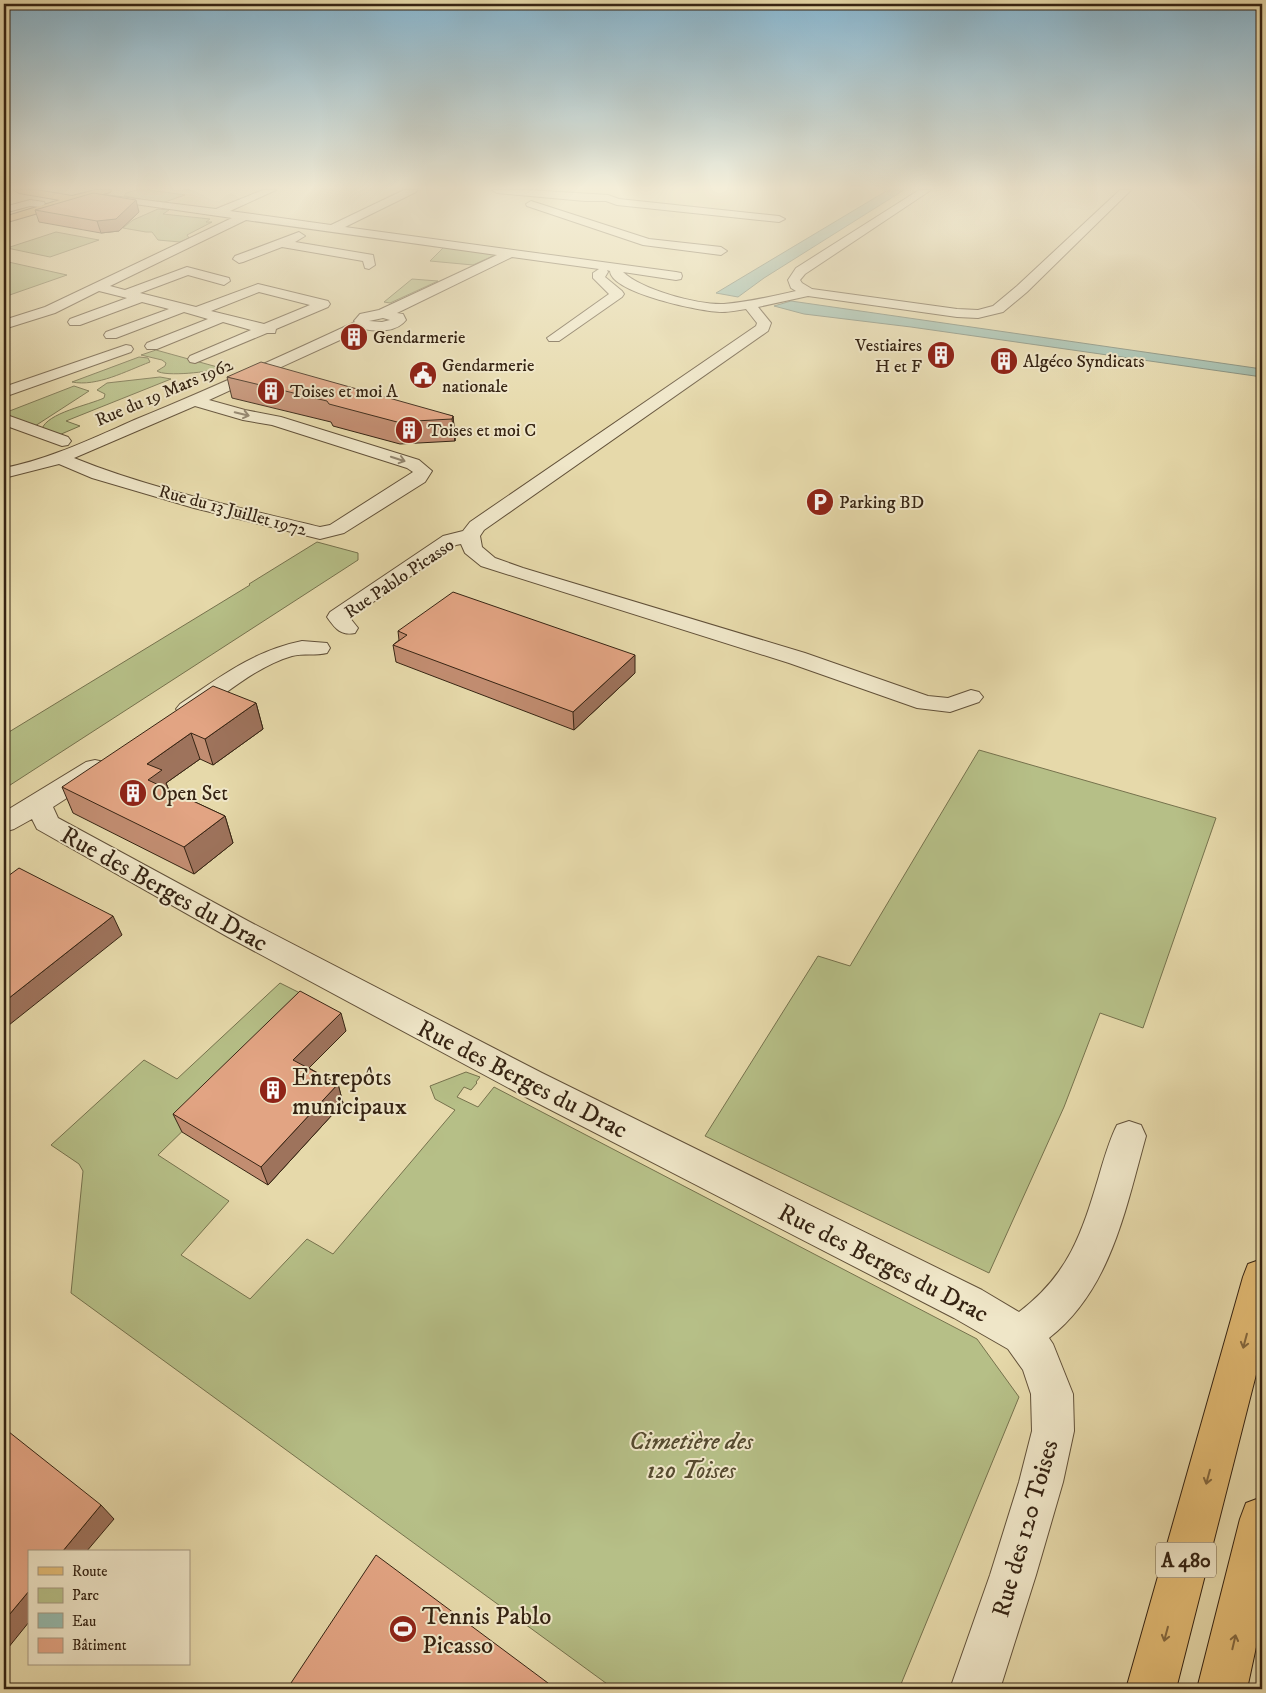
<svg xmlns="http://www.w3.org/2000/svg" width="1266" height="1693" font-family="'IM FELL DW Pica',serif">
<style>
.green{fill:#b6bf87;stroke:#76724d}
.water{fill:#96baad;stroke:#707e6f}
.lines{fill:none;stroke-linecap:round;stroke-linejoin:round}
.minor-casing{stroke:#625139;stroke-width:2}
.major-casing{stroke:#362413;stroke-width:2}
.highway-casing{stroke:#362413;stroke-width:2}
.minor{fill:#efe6c8;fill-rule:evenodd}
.major{fill:#e3bc75;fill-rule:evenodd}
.highway{fill:#e3bc75;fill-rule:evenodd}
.wall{fill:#c28d71;stroke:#362413}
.shaded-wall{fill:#9e735c;stroke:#362413}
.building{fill:#e2a483;stroke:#362413}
.oneway{stroke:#92856e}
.oneway2{stroke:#84683f}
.labels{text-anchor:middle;stroke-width:4;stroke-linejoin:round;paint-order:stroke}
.far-poi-label{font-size:18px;fill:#362413;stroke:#efe6c8;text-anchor:start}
.far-street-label{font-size:18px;fill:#362413;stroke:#efe6c8}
.shield{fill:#efe6c8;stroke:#6e5e49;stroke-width:1}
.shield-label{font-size:20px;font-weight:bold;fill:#362413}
.poi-label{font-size:21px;fill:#362413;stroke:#efe6c8;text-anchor:start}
.near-street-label{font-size:25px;fill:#362413;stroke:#efe6c8}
.near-poi-label{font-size:25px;fill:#362413;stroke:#efe6c8;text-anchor:start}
.near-park-label{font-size:25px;font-style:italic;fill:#564b30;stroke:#efe6c8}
</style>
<rect width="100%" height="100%" fill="#e6d9aa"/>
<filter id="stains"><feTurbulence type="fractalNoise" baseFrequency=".004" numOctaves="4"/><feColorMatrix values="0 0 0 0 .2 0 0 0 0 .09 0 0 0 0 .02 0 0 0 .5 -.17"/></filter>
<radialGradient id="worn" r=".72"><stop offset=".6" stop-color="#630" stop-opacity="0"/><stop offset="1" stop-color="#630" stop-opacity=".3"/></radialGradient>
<path class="green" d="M136,190H150L185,195L162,203L124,196L126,193Z
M158,209L169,210L163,214L210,219L206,222H212L187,235L189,238L180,242L158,240L152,232H146L123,228L133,220Z
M56,232L99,240L50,257L7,248Z
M444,247L493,254L495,255L473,265L430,261Z
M4,261L67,275L4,297Z
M412,279L438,281L390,303L384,302Z
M156,350L221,368C211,372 165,377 157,371L165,366L166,363L162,360L141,355Z
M139,357L148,358L150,362C126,371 97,387 72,382Z
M160,377L171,379L66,421L80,426L59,435L42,429C47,413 89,405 104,398L105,394L97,390L107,383Z
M74,386L89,391L35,426L5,415L7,412Z
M317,542L358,553V560L4,789V735L250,585L249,584Z
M979,750L1216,818L1143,1028L1100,1013L1064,1107L989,1273L705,1136L818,956L850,966Z
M280,983L316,1001L158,1155L229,1201L181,1255L250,1299L307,1239L333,1254L455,1110L435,1099L430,1086L466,1072L480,1077L476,1082L477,1083L471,1090L464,1087L457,1097L478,1107L494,1087L977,1339L1019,1397L899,1689H614L71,1293L83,1171L79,1164L51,1145L144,1060L177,1079Z"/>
<path class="water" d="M888,190H904L764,278L738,297L716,293Z
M791,301L1262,369V377L911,327L804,314L774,306Z"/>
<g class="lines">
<defs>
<path id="minor" d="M263,190H276L230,211L331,225L404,190H417L416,192L345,227L676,272L681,273L682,276L681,279L676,280L623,272C642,290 698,305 724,304C749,302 773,296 796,291L791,288L788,280L796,268L919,190H931L805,274L800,280L802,283L812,289L957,309L978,310L993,306L1017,286L1120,190H1131L1027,292L1003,312L978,318L957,317L808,296L758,307L771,323L768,331L484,530L480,536L482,547L495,558L523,568L805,653L928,696L948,698L971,690L979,692L983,697L979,702L950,712L917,708L789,663L481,566L465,553L461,544L456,545L350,618L358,628L355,633C340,636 335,628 327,617L330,612L443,536L463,531L470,522L756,326L757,323L746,309C738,310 730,312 722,312C702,312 611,293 610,271L607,270L608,272L605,277L622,291L624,294L622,297L559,341H549L547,338L609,294L593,278V273L599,269L512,257L397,313L403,314L406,320C397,332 378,332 364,329L209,400L245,410L281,417L419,460L432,471L425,482L344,533L320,539L194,508L92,478L59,464L4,478V468C51,459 95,437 139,418C212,388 284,355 355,322L354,321L360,314L379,310L497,255L246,220L110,286L125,290L187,267L229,278L230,281L224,285L188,275L140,293L196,307L258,284L328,301L330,304L328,307L276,329L275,333H267L195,363L190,362L188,359L190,356L251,330L223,322L157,349H147L145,346L147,343L208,319L184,312L116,338H106L104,335L106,332L169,309L142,302L80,325H70L68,322L70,319L127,298L99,291L55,313L4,329V320L45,307L232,218L100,199L96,198L95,196L96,194L216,209ZM259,292L310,305L264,324L211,311ZM383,318L390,320L382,322L369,321ZM195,406L243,420L272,425L407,468L413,472L330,525L320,527C238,507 153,490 74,458Z
M492,190H528L608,195L619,199L779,216L785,219L779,222L617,205L606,201H585L497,193Z
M30,200L44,202L45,204L40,207L30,206L4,213V207Z
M531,201L649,239L721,247L727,251L721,255L643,245L527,206L526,204Z
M299,232L305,236L295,242L373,255L375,265L369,269L365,268L363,261L282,247L243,262L239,263L233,259L235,256Z
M126,345L131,346L133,349L131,352L4,397V387Z
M4,414L68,437L71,441L68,445L62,446L4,425Z
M302,641L327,643L330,648L327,653C315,656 304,653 292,656C257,666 226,694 196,714L188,716L180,714L176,709L180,704C220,677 253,651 302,641Z
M95,760L104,762L108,768L104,774L53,807L58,818L248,921L542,1073L982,1290L1019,1312C1069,1274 1082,1233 1099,1176C1104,1159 1109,1141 1117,1125L1129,1121L1141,1125L1146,1136C1126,1207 1111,1290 1049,1338L1053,1344L1073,1394L1074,1431L1063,1482L1036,1575L1000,1689H950L990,1575L1019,1482L1032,1431L1031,1394L1023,1370L1008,1349L954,1318L518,1093L228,937L37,829L32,819L14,829L4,832V812L86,762Z"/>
<path id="major" d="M14,190H36L72,196L96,190H111L110,192L4,223V217L60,200L19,193Z"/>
<path id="highway" d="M1262,1259V1351L1176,1689H1126L1243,1277L1248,1264Z
M1262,1497V1619L1247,1689H1197L1240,1519L1246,1503Z"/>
</defs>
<use href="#minor" class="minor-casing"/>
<use href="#major" class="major-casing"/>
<use href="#highway" class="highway-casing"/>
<use href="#minor" class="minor"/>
<use href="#major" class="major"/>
<use href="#highway" class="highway"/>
</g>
<path class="wall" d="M35,210L139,212L119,231L101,233L39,222Z
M227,377L453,416L455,437V441L400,444L333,426L331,422L232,398Z
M398,631L635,673L574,730L396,662L393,645L399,640Z
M256,703L263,729L213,765L200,759L166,783L169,790L225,816L233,843L194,874L73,813L62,787Z
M346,1031L309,1068L338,1084L343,1103L268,1185L182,1132L173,1114Z"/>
<path class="shaded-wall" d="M136,200L139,212L119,231L101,233L97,221Z
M453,416L455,437V441L452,419Z
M635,655V673L574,730L573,712Z
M256,703L263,729L213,765L205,739Z
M191,733L200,759L166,783L171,796L148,780L147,764Z
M225,816L233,843L194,874L184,847Z
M113,916L122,935L4,1029V1002Z
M341,1013L346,1031L299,1078L293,1060Z
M338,1084L343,1103L268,1185L261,1167Z
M101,1505L114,1519L86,1552H62Z
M29,1591V1622L4,1653V1621Z"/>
<path class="building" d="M93,193L136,200L116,219L97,221L35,210Z
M261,362L453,416L452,419L397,422L329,404L327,401L227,377Z
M453,592L635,655L573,712L393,645L407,635L398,631Z
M213,686L256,703L205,739L191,733L147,764L162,770L148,780L225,816L184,847L62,787Z
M19,868L113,916L4,1002V879Z
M300,991L341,1013L293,1060L338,1084L261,1167L173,1114Z
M4,1428L101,1505L62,1552H29V1591L4,1621Z
M376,1555L556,1689H287Z"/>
<defs><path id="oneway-shaft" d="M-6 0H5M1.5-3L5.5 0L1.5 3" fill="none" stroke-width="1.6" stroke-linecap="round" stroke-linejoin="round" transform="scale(1.25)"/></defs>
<g class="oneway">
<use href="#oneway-shaft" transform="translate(242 414) rotate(13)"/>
<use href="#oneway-shaft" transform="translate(398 459) rotate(18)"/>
</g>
<g class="oneway2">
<use href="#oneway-shaft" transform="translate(1245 1341) rotate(105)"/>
<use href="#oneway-shaft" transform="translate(1208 1477) rotate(105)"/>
<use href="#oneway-shaft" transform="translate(1166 1634) rotate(105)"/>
<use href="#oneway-shaft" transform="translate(1234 1642) rotate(-77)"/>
</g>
<linearGradient id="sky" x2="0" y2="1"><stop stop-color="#87b6d0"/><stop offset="0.44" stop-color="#f4eed9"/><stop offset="1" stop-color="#f4eed9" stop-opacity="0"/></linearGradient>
<rect width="1266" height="427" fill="url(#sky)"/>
<defs>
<symbol id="building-disc" viewBox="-11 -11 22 22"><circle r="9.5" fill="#8f2418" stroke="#efe6c8"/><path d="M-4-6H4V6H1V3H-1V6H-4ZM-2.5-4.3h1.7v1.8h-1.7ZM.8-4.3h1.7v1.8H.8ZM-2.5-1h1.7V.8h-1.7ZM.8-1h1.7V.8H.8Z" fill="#fff"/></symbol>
<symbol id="civic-disc" viewBox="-11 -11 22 22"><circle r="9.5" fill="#8f2418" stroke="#efe6c8"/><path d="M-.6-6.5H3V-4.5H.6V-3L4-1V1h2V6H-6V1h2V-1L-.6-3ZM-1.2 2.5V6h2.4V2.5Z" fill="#fff"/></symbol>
<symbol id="parking-disc" viewBox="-11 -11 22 22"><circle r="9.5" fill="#8f2418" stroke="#efe6c8"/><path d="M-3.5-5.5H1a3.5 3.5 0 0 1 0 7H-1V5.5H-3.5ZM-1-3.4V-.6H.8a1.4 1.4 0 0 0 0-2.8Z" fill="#fff"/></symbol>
<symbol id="stadium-disc" viewBox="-11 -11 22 22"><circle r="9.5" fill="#8f2418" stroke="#efe6c8"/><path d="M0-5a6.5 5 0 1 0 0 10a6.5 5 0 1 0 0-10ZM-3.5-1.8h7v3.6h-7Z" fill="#fff"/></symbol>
</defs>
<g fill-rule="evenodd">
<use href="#building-disc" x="338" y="321" width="32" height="32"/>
<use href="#building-disc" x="925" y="339" width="32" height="32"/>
<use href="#building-disc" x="988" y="345" width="32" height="32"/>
<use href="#civic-disc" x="407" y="359" width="32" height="32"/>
<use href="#building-disc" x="255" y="375" width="32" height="32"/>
<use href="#building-disc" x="393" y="414" width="32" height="32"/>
<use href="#parking-disc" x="804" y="486" width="32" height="32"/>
<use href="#building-disc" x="117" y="777" width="32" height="32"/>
<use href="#building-disc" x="257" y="1074" width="32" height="32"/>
<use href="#stadium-disc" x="387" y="1613" width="32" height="32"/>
</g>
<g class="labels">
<g class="far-poi-label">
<text x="373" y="343">Gendarmerie</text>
<text x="922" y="351" text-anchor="end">Vestiaires<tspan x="922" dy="21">H et F</tspan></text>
<text x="1023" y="367">Algéco Syndicats</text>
<text x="442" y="371">Gendarmerie<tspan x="442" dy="21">nationale</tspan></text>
<text x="290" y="397">Toises et moi A</text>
<text x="428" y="436">Toises et moi C</text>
<text x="839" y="508">Parking BD</text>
</g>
<g class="far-street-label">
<text transform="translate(164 392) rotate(-23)" y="6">Rue du 19 Mars 1962</text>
<text transform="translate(233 510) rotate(15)" y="6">Rue du 13 Juillet 1972</text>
<text transform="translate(399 578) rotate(-34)" y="6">Rue Pablo Picasso</text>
</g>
<rect class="shield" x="1156" y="1542.5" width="60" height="35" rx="4"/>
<g class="shield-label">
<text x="1186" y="1567">A 480</text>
</g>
<g class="poi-label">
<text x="152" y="800">Open Set</text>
</g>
<g class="near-street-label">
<text transform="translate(165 888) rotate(29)" y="9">Rue des Berges du Drac</text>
<text transform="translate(523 1078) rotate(27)" y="9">Rue des Berges du Drac</text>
<text transform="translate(884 1262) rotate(27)" y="9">Rue des Berges du Drac</text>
<text transform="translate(1024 1528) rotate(-74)" y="9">Rue des 120 Toises</text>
</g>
<g class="near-poi-label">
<text x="292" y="1085">Entrepôts<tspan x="292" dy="29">municipaux</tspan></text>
<text x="422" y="1624">Tennis Pablo<tspan x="422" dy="29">Picasso</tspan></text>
</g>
<g class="near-park-label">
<text x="691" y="1449">Cimetière des<tspan x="691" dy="29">120 Toises</tspan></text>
</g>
</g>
<rect width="1266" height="1693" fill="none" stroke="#e6d9aa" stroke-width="20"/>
<rect x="5" y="5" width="1256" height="1683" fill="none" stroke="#362413" stroke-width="2.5"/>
<rect x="10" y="10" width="1246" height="1673" fill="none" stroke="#362413"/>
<rect x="28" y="1550" width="162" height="115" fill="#efe6c8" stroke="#a59880"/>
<rect x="38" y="1567" width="25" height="8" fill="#e3bc75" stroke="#a59880"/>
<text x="72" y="1576" font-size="15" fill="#362413">Route</text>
<rect x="38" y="1588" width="25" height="15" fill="#b6bf87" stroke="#a59880"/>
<text x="72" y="1600" font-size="15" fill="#362413">Parc</text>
<rect x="38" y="1613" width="25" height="15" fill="#96baad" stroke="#a59880"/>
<text x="72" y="1626" font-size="15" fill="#362413">Eau</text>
<rect x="38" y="1638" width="25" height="15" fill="#e2a483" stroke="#a59880"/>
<text x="72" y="1650" font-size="15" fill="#362413">Bâtiment</text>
<rect width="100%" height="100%" filter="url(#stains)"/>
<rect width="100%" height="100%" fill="url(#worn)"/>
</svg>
